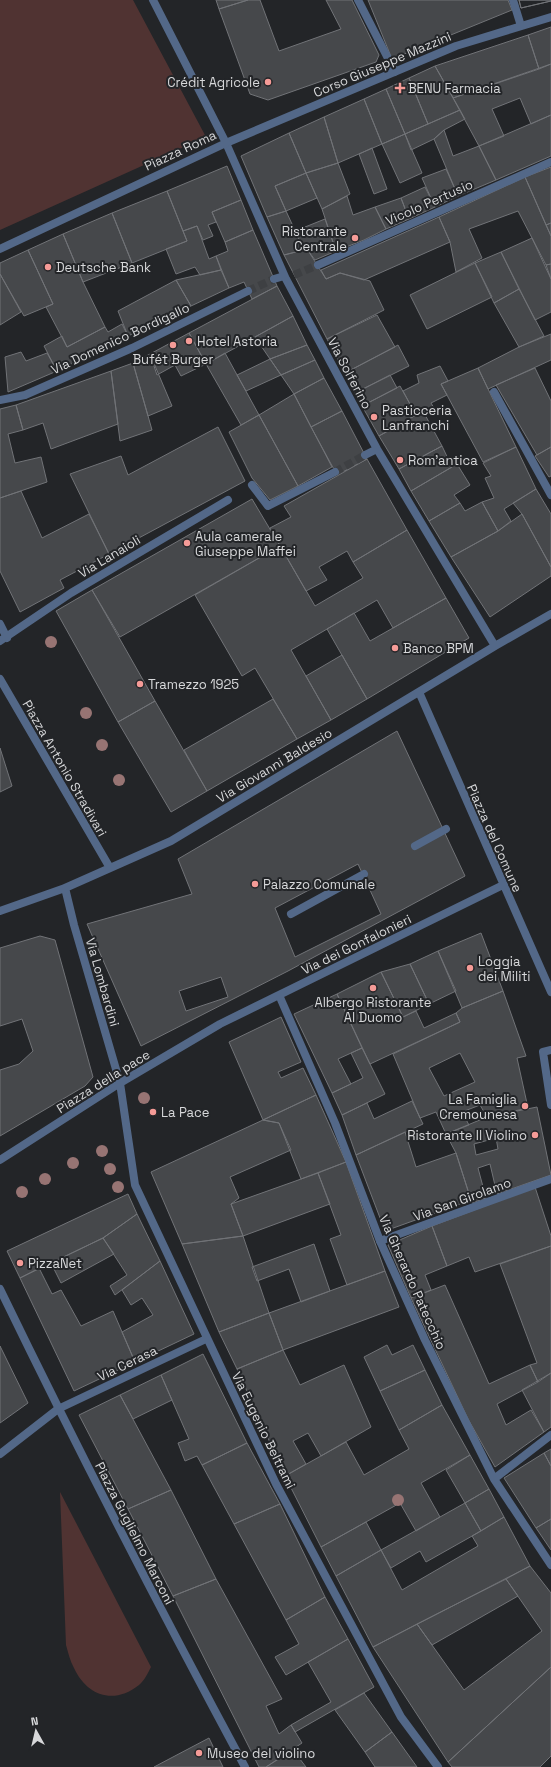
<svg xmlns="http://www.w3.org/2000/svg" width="551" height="1767" font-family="'Space Grotesk',sans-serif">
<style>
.green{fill:#503332}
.building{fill:#46484b;stroke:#717377;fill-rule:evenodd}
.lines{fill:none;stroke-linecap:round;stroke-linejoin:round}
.pedestrian-tunnel{stroke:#3e4043;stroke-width:8;stroke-dasharray:8 4;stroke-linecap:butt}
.service{stroke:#536888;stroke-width:8}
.pedestrian{stroke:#536888;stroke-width:8}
.minor{stroke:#536888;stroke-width:8}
.tree{fill:#977473}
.poi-dot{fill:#f59b97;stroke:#232528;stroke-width:1.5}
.labels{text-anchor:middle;stroke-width:4;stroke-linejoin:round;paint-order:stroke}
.street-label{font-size:13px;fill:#d7d8da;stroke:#232528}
.poi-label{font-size:13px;fill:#d7d8da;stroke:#232528;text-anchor:start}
</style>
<rect width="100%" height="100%" fill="#232528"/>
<path class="green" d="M0,0H133L206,137L0,230Z
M60,1492L151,1667C148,1673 144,1681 139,1685C114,1705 87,1696 74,1668C70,1661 68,1652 66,1645Z"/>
<path class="building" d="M216,0H248L219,9Z
M248,0H260L279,51L341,29L326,0H352L379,55L376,62L268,100L250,94L219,9Z
M368,0H508L512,10L392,59Z
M519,0H551V1L521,8Z
M519,0H551V1L521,8Z
M551,27V64L539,69L528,35Z
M528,35L539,69L453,98L435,66Z
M551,64V115L531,124L520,98L492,109L504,136L479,146L453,98Z
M435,66L460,110L428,124L409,78Z
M409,78L428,124L405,134L386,89Z
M386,89L405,134L382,144L364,99Z
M364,99L382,144L338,163L324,117Z
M460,110L465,119L444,130L434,139L411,150L405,134Z
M551,115V156L496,180L479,146Z
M324,117L338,163L306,173L289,133Z
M444,130L453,156L479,146L496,180L458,196L434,139Z
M289,133L306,173L275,186L286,211L267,217L241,156Z
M405,134L422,173L400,183L382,144Z
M372,148L387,189L374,194L359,154Z
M338,163L350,194L322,209L306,173Z
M227,166L241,200L212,212L216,222L208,225L213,236L203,240L197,226L183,231L167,191Z
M551,167V223L546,225L525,177Z
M446,169L458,196L435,207L422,178Z
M306,173L317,198L286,211L275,186Z
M525,177L551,236V264L546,265L518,211L469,229L482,258L456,272L450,242L439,217Z
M425,187L435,207L409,219L401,198Z
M167,191L187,241L132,263L112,213Z
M347,196L353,215L375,207L386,229L364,240L336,251L322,209Z
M401,198L409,219L386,229L375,207Z
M241,200L253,230L225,242L212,212Z
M286,211L304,250L284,255L267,217Z
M112,213L132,263L83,282L63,234Z
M439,217L450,242L364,280L340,273L326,279L321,270Z
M325,219L336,251L315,260L307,249L304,250L295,231Z
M551,223V236L546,225Z
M197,226L209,259L216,256L221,270L200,275L195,267L176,274L166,249L187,241L183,231Z
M253,230L277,286L252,299L244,282L229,288L216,256L228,251L225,242Z
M63,234L83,282L105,327L67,347L46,307L53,304L28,250Z
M532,238L551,279V312L535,320L501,252Z
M307,249L326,279L340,273L370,281L384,310L327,339L284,255Z
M28,250L53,304L24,316L0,274V263Z
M501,252L519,289L494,303L475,263Z
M475,263L492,297L427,329L410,295Z
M551,264V279L546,265Z
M221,270L229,288L191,306L176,280Z
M0,274L21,312L0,325Z
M176,280L191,306L128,336L118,311Z
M277,286L293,316L206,364L189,333Z
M519,289L544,336L519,347L494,303Z
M377,315L395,347L345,373L327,339Z
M293,316L307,345L270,359L255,337Z
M122,324L128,336L57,371L44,346L62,336L67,347L105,327L108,332Z
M189,333L206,364L181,376L175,365L157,375L150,354Z
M551,334V360L488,389L478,368L519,347Z
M307,345L315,360L281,375L270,359Z
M398,345L409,366L355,393L345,373Z
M21,352L26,361L47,353L57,371L8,392L5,357Z
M225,353L259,415L241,425L206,364Z
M150,354L172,406L148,416L133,363Z
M270,359L281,375L246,391L237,375Z
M315,360L324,378L294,394L281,375Z
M133,363L152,430L120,441L111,371Z
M440,366L448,381L441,384L447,395L431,403L434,408L416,415L403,391L419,383L417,375Z
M478,368L516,447L483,462L441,384Z
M535,368L551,401V447L537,455L496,385Z
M111,371L118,424L51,449L43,423L23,430L16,405Z
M390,375L397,388L362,406L355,393Z
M324,378L342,411L311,427L294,394Z
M400,386L416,415L379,436L362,406Z
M294,394L332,467L298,486L259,415Z
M16,405L23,430L8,434L15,463L41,457L47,482L0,498V409Z
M342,411L367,459L337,475L311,427Z
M423,411L442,446L399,469L379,436Z
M259,415L298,486L270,500L252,478L229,432Z
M218,427L245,481L109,554L70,474L121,456L128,475Z
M442,446L452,467L411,491L399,469Z
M516,447L536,489L504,509L511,521L498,531L482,502L494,498L485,478L491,476L483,463Z
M551,447V476L549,477L535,456Z
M367,459L407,530L353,562L347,551L319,567L327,580L306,591L270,528L291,517L284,506Z
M457,464L470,485L454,495L460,503L429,521L411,491Z
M536,489L551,514V567L522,514L513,503Z
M21,491L42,538L89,514L109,554L60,580L64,588L20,612L0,571V498Z
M252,499L280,546L120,637L92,590Z
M482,502L498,531L451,557L429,521L460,503L465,511Z
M522,514L551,567V576L490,617L451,557L498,531Z
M407,530L446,598L393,628L377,600L291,650L331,720L297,739L255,668L242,676L195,595L280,546L315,606L363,578L353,562Z
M92,590L155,701L118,722L56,611Z
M446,598L469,638L367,699L327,629L354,613L370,641Z
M342,655L367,699L331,720L306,676Z
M273,699L297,739L207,791L184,750Z
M155,701L207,791L171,812L118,722Z
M397,731L465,876L288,971L141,1046L87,924L192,894L178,859ZM358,864L381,914L295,957L275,908ZM221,977L228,997L186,1011L179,991Z
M0,748L12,786L0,792Z
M481,933L503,991L462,1008L438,951Z
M40,936L55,940L93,1077L85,1086L0,1136V1070L19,1064L33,1051L22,1019L0,1026V948Z
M438,951L456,991L429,1004L410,964Z
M410,964L429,1004L403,1017L381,972Z
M381,972L403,1017L416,1011L424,1028L456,1013L460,1022L370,1064L337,994Z
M503,991L526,1056L517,1058L528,1108L487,1117L480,1105L462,1112L469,1125L446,1134L436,1112L420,1118L393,1054L460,1022L456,1013L462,1008ZM460,1053L475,1082L444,1096L429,1068Z
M337,994L362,1048L338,1059L351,1084L332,1093L294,1014Z
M281,1017L301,1062L278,1072L281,1078L303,1068L316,1095L263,1120L229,1042Z
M362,1048L385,1094L342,1115L332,1093L363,1078L351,1053Z
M316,1095L346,1162L301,1179L279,1123L263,1120Z
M412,1101L423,1124L356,1155L342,1115L367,1103L374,1119Z
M537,1107L551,1175L497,1194L490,1164L478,1168L486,1198L472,1203L456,1153L446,1134L487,1117ZM496,1138L498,1149L476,1155L474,1144Z
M263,1120L279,1123L291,1150L230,1177L239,1198L231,1204L243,1236L182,1244L151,1172Z
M405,1132L416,1167L456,1153L471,1200L385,1231L356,1155Z
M346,1162L385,1271L347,1285L330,1239L341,1235L318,1173Z
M318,1173L330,1204L243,1236L231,1204Z
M535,1187L551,1236V1246L475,1272L469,1257L447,1266L432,1226Z
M128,1194L137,1214L103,1238L20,1278L7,1251Z
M137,1214L160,1261L115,1295L110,1286L127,1275L103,1238Z
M432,1226L447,1266L425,1275L431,1290L411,1298L388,1245Z
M243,1236L269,1313L219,1332L182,1244Z
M103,1238L114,1254L61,1283L51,1263Z
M314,1244L330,1291L301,1302L289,1269L257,1281L252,1267Z
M551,1246V1373L538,1382L530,1365L537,1363L500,1264Z
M160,1261L194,1334L135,1362L122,1332L153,1315L142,1298L131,1305L122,1290Z
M39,1268L52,1294L61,1290L81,1326L113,1311L135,1362L74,1391L20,1278Z
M385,1271L399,1307L283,1350L269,1313Z
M445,1285L489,1384L530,1365L538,1382L497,1404L506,1425L531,1410L544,1432L495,1467L468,1419L411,1298Z
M269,1313L283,1350L237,1369L219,1332Z
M387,1345L392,1355L413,1345L425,1370L380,1391L364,1357Z
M0,1346L28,1403L0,1423Z
M283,1350L300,1385L344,1365L371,1427L321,1456L308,1433L293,1441L306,1464L285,1476L237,1369Z
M203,1354L247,1443L202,1465L197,1456L185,1461L178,1443L189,1439L161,1375Z
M425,1370L442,1405L399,1430L380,1391Z
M551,1373V1427L544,1432L522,1390Z
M161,1375L172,1400L133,1419L120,1395Z
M120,1395L171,1490L128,1509L79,1415Z
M442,1405L470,1455L421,1483L440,1517L416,1531L400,1503L321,1547L285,1476L346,1442L364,1475L409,1449L399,1430Z
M247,1443L280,1504L234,1524L202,1465Z
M551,1449V1466L544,1453Z
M544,1453L551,1466V1519L536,1528L504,1478Z
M470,1455L489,1489L465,1503L446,1470Z
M489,1489L504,1517L481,1531L465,1503Z
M171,1490L216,1579L173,1596L128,1509Z
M465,1503L481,1531L426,1562L420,1551L391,1568L381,1550Z
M280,1504L325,1597L286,1620L234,1524Z
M504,1517L530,1566L373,1647L336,1576L381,1550L402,1590L478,1546L472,1536Z
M551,1519V1550L536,1528Z
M366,1522L381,1550L336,1576L321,1547Z
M530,1566L551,1593V1667L448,1762L373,1647L417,1624L464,1690L542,1631L506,1579Z
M216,1579L282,1699L266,1706L279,1734L291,1725L302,1743L266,1767H259L173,1596Z
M506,1579L518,1596L432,1645L417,1624Z
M325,1597L348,1639L286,1675L275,1657L299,1644L286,1620Z
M348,1639L374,1687L295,1732L291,1725L331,1702L308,1662Z
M551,1667V1756L540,1767H452L448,1762Z
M364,1693L392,1732L365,1752L335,1710Z
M392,1732L417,1767H375L365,1752Z
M209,1738L223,1767H154Z
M293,1750L306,1767H266Z"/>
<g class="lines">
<path class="pedestrian-tunnel" d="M294,275L318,265
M248,291L274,279
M335,472L365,455"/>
<path class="service" d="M415,846L446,829
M291,914L364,874"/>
<path class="pedestrian" d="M358,0L395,72
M513,0L521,26
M318,265L551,162
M274,279L284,276
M494,392L551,495
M0,400L25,395L132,348L248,291
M365,455L377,449
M252,485L268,506L335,472
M495,646L377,449L286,279L226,143L456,46L551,17
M0,679L110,868
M419,692L551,992
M65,888L74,925L120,1083L135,1185L276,1484L401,1717L438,1767
M0,911L65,888L171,841L495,646L551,614
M279,995L335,1123L380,1241L551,1179
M551,1050L543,1052L551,1105
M0,1160L120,1083L220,1024L503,885
M58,1409L206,1339"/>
<path class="minor" d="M0,249L226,143L153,0
M0,624L7,638
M0,641L71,593L228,500
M380,1241L425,1340L494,1479L551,1565
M0,1289C78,1450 160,1609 245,1767
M0,1454L58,1409
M494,1479L551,1435"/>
</g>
<g class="tree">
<circle cx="51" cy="642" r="6"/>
<circle cx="86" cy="713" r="6"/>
<circle cx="102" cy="745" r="6"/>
<circle cx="119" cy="780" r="6"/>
<circle cx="144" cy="1098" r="6"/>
<circle cx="102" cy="1151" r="6"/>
<circle cx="73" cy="1163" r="6"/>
<circle cx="110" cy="1169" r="6"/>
<circle cx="45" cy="1179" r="6"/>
<circle cx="118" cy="1187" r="6"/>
<circle cx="22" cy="1192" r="6"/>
<circle cx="398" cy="1500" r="6"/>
</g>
<g class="poi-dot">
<circle cx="268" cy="82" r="4"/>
<path d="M398 82h4v4h4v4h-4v4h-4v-4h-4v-4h4z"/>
<circle cx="355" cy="238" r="4"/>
<circle cx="48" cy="267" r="4"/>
<circle cx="189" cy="341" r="4"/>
<circle cx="173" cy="345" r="4"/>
<circle cx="374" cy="417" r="4"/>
<circle cx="400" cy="460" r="4"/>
<circle cx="187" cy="543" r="4"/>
<circle cx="395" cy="648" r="4"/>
<circle cx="140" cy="684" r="4"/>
<circle cx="255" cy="884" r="4"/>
<circle cx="470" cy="968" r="4"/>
<circle cx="373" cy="988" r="4"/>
<circle cx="525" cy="1106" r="4"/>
<circle cx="153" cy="1112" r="4"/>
<circle cx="535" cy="1135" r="4"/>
<circle cx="20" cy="1263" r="4"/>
<circle cx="199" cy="1753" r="4"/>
</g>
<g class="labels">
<g class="street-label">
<text transform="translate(382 64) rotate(-23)" y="5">Corso Giuseppe Mazzini</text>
<text transform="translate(180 150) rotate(-25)" y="5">Piazza Roma</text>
<text transform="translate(429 202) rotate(-24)" y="5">Vicolo Pertusio</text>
<text transform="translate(120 338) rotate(-25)" y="5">Via Domenico Bordigallo</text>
<text transform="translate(350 373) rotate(62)" y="5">Via Solferino</text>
<text transform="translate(109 556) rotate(-31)" y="5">Via Lanaioli</text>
<text transform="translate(274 765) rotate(-31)" y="5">Via Giovanni Baldesio</text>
<text transform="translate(65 768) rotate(60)" y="5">Piazza Antonio Stradivari</text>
<text transform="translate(495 838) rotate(66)" y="5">Piazza del Comune</text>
<text transform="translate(356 944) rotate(-26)" y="5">Via dei Gonfalonieri</text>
<text transform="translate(103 982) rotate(74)" y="5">Via Lombardini</text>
<text transform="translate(103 1081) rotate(-32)" y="5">Piazza della pace</text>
<text transform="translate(462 1199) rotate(-20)" y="5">Via San Girolamo</text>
<text transform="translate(413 1282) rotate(66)" y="5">Via Gherardo Patecchio</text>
<text transform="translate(127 1363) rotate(-26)" y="5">Via Cerasa</text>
<text transform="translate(264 1430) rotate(64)" y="5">Via Eugenio Beltrami</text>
<text transform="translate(135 1533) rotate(63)" y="5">Piazza Guglielmo Marconi</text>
</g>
<g class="poi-label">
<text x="260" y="87" text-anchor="end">Crédit Agricole</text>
<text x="408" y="93">BENU Farmacia</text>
<text x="347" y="236" text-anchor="end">Ristorante<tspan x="347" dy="15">Centrale</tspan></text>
<text x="56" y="272">Deutsche Bank</text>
<text x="197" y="346">Hotel Astoria</text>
<text x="173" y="364" text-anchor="middle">Bufét Burger</text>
<text x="382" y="415">Pasticceria<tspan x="382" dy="15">Lanfranchi</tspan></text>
<text x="408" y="465">Rom'antica</text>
<text x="195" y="541">Aula camerale<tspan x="195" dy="15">Giuseppe Maffei</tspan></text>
<text x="403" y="653">Banco BPM</text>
<text x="148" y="689">Tramezzo 1925</text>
<text x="263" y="889">Palazzo Comunale</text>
<text x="478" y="966">Loggia<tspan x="478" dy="15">dei Militi</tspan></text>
<text x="373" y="1007" text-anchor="middle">Albergo Ristorante<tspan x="373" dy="15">Al Duomo</tspan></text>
<text x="517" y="1104" text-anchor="end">La Famiglia<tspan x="517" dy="15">Cremounesa</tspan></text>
<text x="161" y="1117">La Pace</text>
<text x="527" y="1140" text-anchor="end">Ristorante Il Violino</text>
<text x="28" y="1268">PizzaNet</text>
<text x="207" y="1758">Museo del violino</text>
</g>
</g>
<g transform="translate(36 1731) rotate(352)" stroke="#232528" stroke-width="3" paint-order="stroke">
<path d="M0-3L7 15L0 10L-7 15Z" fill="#d7d8da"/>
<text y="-6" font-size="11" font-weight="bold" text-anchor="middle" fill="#d7d8da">N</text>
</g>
</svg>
